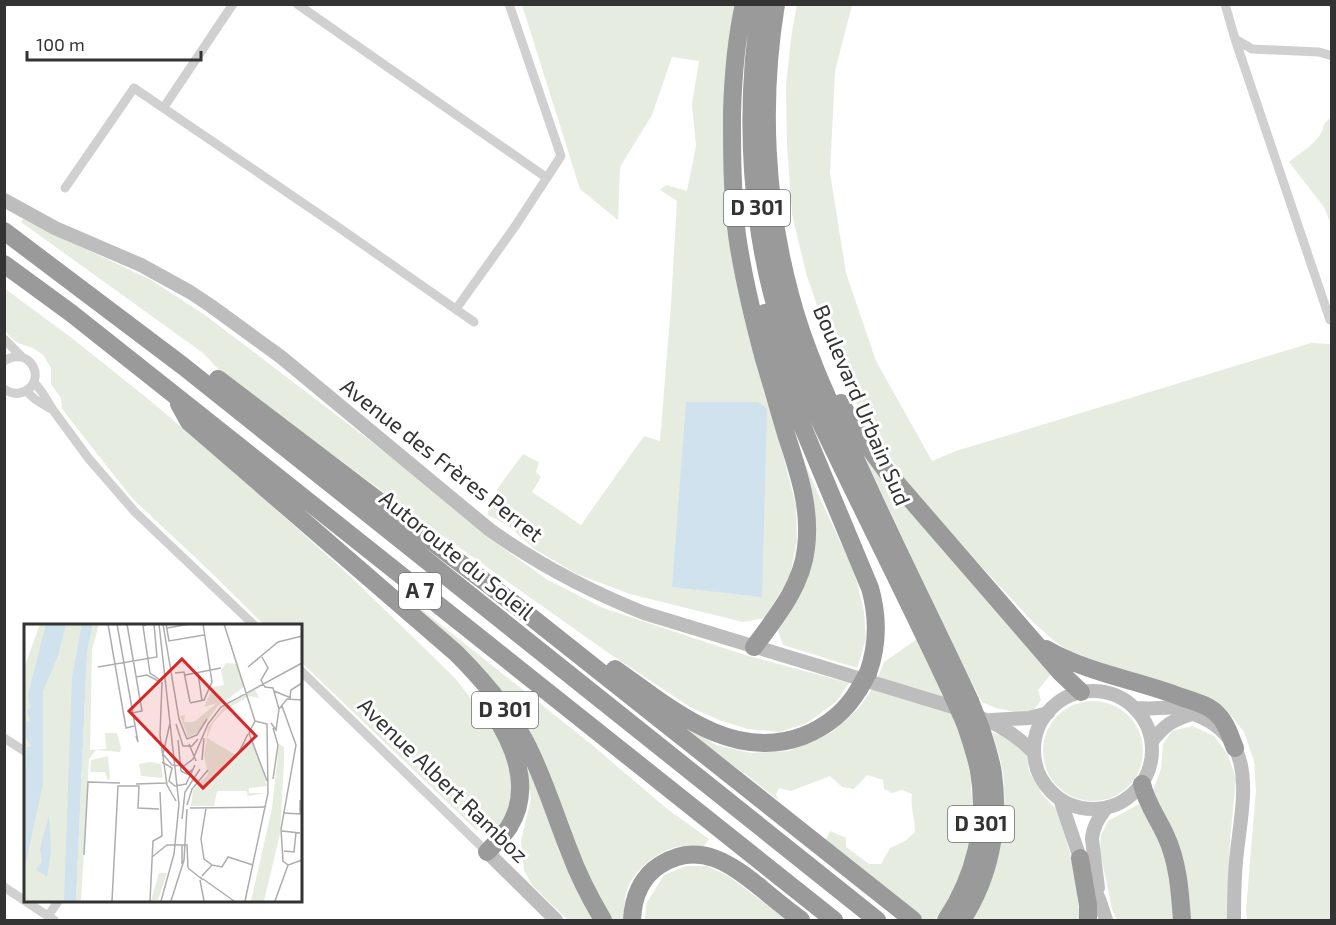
<svg xmlns="http://www.w3.org/2000/svg" width="1336" height="925" font-family="'Exo 2',sans-serif">
<style>
.green{fill:#e6ecdf}
.water{fill:#cfe2ee}
.lines{fill:none;stroke-linecap:round;stroke-linejoin:round}
.street{stroke:#d0d0d0;stroke-width:9}
.secondary{stroke:#bdbdbd;stroke-width:14}
.highway{stroke:#9a9a9a;stroke-width:18}
.highway-bridge{stroke:#9a9a9a;stroke-width:18}
.labels{text-anchor:middle;stroke-width:6;stroke-linejoin:round;paint-order:stroke}
.shield{fill:#fff;stroke:#707070;stroke-width:1.5}
.shield-label{font-size:21px;font-weight:bold;fill:#333}
.street-label{font-size:22px;fill:#333;stroke:#fff}
.inset-road{fill:none;stroke:#adadad;stroke-width:1.5}
.view{fill:#d62828;fill-opacity:0.15;stroke:#d62828;stroke-width:3}
.inset-edge{fill:none;stroke:#333;stroke-width:3}
</style>
<rect width="100%" height="100%" fill="#fff"/>
<path class="green" d="M522,5H737L743,302L764,392L776,428L796,506L797,540L790,576L765,618L743,622L630,594L577,574L536,550L507,525L488,515V505L500,485L523,454L539,462L536,472L541,477L532,492L581,525L644,436L660,441L671,305L677,201L660,190L666,185L687,191L696,146L692,104L699,61L672,57L652,115L620,167L618,220L580,189Z
M797,5H852L835,71L830,173L846,273L876,361L932,461L956,451L1311,343L1331,344V920H1247L1246,910L1256,790L1254,761L1244,732L1225,708L1204,699L1070,652L1053,640L1032,621L944,526L906,481L866,423L836,361L806,273L792,214L787,145L786,85L792,31Z
M1331,117V224L1324,207L1289,162C1301,152 1322,141 1324,124Z
M23,219L151,280L205,315L398,462L493,541L548,580L603,608L745,655L849,683L836,702L807,723L780,732L748,729L719,720L690,707L610,654L436,531L221,372L203,353L21,222Z
M4,288L73,339L153,403L240,477L350,576L455,678L489,723L509,759L515,789L510,811L500,825L489,831L476,830L300,661V625H264L215,576L134,500L109,469L62,409L61,398L51,384V368L43,355L33,348L18,343L9,336L5,330Z
M802,457L825,509L855,574L864,611L866,639L857,668L783,645L778,631L782,621L802,589Z
M866,460H871L1051,674L1038,690L1041,700L1034,710L1020,713L996,708L982,702L964,669Z
M406,597L591,744L666,808L709,839L703,847C693,846 680,845 670,849C654,854 634,872 628,887C624,897 624,910 625,920H568L532,885L524,870L521,841L531,799L526,771L531,770L536,747L403,598Z
M920,637C929,658 938,679 947,700C952,711 959,722 962,734C979,797 977,868 934,920H924L885,891L825,841L830,831L846,838V847L869,864H881L890,848L905,841L915,832C915,818 910,809 912,794L902,790L892,793L884,789L883,780L867,775L854,789L842,787L830,776L791,791L779,788L776,795L779,801L747,775L712,751L675,723L677,720L716,745L751,753L789,751L832,732L858,709L874,687L884,662Z
M1043 751a50 50 0 1 1 100 0a50 50 0 1 1-100 0Z
M1192,726L1214,736L1228,755L1236,779L1230,841L1227,920H1189L1153,790L1161,769L1163,744L1172,731Z
M992,732L1009,739L1026,751L1029,772L1042,794L1057,810L1060,817L1075,872L1080,920H972C976,914 980,907 983,900C1000,866 1008,811 1003,773C1001,759 996,745 992,732Z
M1139,804L1160,838L1172,878L1175,920H1117L1112,909L1100,851L1101,835L1108,821Z
M686,866H707L728,876L787,920H645L646,904L664,875Z"/>
<path class="water" d="M686,402H758L767,409L762,597L672,587Z"/>
<g class="lines">
<path class="street" d="M297,4L547,178
M1225,4L1235,39L1252,49L1319,52L1332,56
M1235,39L1330,320
M164,107L233,4
M65,188L134,88L338,227L474,322
M456,309L514,228L561,156L509,4
M4,339L22,357
M4,361C31,344 48,382 23,392C16,395 10,393 4,389
M34,382L42,392L53,410L89,459L135,512L254,625
M26,391L36,400L51,409
M300,670L487,852
M4,738L26,752
M4,887L54,920
M48,916L59,900"/>
<path class="secondary" d="M4,200L55,228L141,265L190,292L211,306L281,357L490,530C539,565 589,591 644,613L953,707C987,720 1008,726 1034,753
M1034 750a59 59 0 1 1 118 0a59 59 0 1 1-118 0Z
M1135,708C1143,708 1150,709 1158,708C1164,708 1170,707 1176,708C1183,709 1188,712 1193,714C1259,737 1243,798 1237,852C1234,875 1234,897 1234,920
M991,720L1029,718L1048,713
M1152,741C1165,725 1172,720 1192,714
M1060,799L1080,858L1099,899L1106,920
M487,852L556,920
M1098,888L1092,839C1093,826 1099,818 1106,808"/>
<path class="highway" d="M744,4C736,40 733,77 732,113C732,153 732,194 737,235C743,277 753,318 764,359C772,385 779,411 787,437C799,474 811,509 806,548C802,586 776,617 754,647
M761,4C743,111 750,235 785,337C802,386 825,432 848,479C883,551 919,623 953,696
M776,4C760,101 765,203 791,298C807,358 835,414 861,471C896,548 934,624 970,701
M4,231L183,366L877,920
M4,264L71,313L172,393L834,920
M765,313L777,354L802,425L870,588C878,616 878,645 868,673
M218,379L526,613L913,920
M841,403L856,430L887,472L1061,673L1081,692
M179,404L189,422L456,653C483,680 508,709 526,743C544,778 555,815 569,850C578,875 590,898 603,920
M1046,649C1087,673 1137,680 1181,697C1192,701 1206,704 1215,712C1226,721 1230,736 1235,748
M615,669C669,707 731,763 803,736C826,727 846,711 859,689
M1142,784C1146,802 1157,817 1165,834C1178,861 1180,891 1182,920
M487,852C495,844 503,836 509,827C532,790 516,749 495,716
M1080,858L1088,905V920
M632,920C633,898 641,877 660,865C699,840 731,864 761,888C774,899 788,910 801,920
M946,920C975,877 988,823 979,771C976,755 970,738 965,723
M962,920C990,877 1000,825 993,774C991,759 986,744 981,729"/>
<path class="highway-bridge" d="M859,689L868,673
M953,696L965,723
M970,701L981,729"/>
</g>
<g class="labels">
<g class="shield">
<rect x="724" y="190" width="66" height="36" rx="4.5"/>
<rect x="399" y="573" width="42" height="36" rx="4.5"/>
<rect x="472" y="692" width="66" height="36" rx="4.5"/>
<rect x="948" y="806" width="66" height="36" rx="4.5"/>
</g>
<g class="shield-label">
<text x="757" y="215">D 301</text>
<text x="420" y="598">A 7</text>
<text x="505" y="717">D 301</text>
<text x="981" y="831">D 301</text>
</g>
<g class="street-label">
<text transform="translate(862 405) rotate(67)" y="8">Boulevard Urbain Sud</text>
<text transform="translate(442 460) rotate(38)" y="8">Avenue des Frères Perret</text>
<text transform="translate(457 555) rotate(39)" y="8">Autoroute du Soleil</text>
<text transform="translate(443 780) rotate(44)" y="8">Avenue Albert Ramboz</text>
</g>
</g>
<g transform="translate(24 624)">
<rect width="278" height="278" fill="#fff"/>
<path d="M16,0H65L46,277H0V44ZM69,0H75L68,26L66,126L82,125L81,109H93L97,124L96,128L72,126L65,135L57,277H52L63,29ZM202,39L213,40L221,62L194,82L173,109L164,113L156,92L161,91L160,98H170L193,79L180,83L189,63L200,61L197,46ZM231,65L235,74L225,72L200,87L189,99L183,114L215,133L220,119H230L243,162L225,164V169H242L224,172L225,183L223,167H193L190,182H167L169,166L184,150L180,133L184,103L200,83ZM255,120L260,123V138L256,210L240,277H227L248,184ZM84,132L86,154L84,157L81,148H66L67,136ZM126,138L137,140L139,154L117,152L115,140ZM135,249H143L134,276L127,277Z" fill="#e6ecdf"/>
<path d="M22,0H42L34,32L19,67V159L0,248V150L3,123L7,122L2,114V98L6,97L3,86L6,84L4,71ZM58,0H69L63,29L52,277H40L48,53ZM25,191L27,228L23,253L12,245L18,238L16,225Z" fill="#cfe2ee"/>
<path class="inset-road" d="M84,0L102,104L110,102M93,0L114,118L112,112M103,0L118,87L108,89M123,0L119,2L126,49L136,56M135,0L155,180L150,230L137,277M139,0L155,95L163,115M142,0L145,17L180,11M200,0L231,97M143,4L166,0M238,33L244,44L237,56L241,63L249,64L255,85M74,43L133,33L130,0M224,43L254,18L278,12M151,49L160,48L166,78M174,49L178,77M161,51L197,44M112,53L123,51L136,58M250,67L267,74M266,73L267,66L278,59M166,79L180,76L188,58L179,0M258,82L272,121L257,205L259,237L264,241M231,97L225,109L243,157M146,99L139,130L148,141L160,142L169,135L184,100L197,83L278,39M247,99L252,106L255,85L263,75L278,76M152,100L159,122H168L174,115M136,111L138,58M136,111L143,161M163,115L173,111L183,95M154,116L157,147L163,150L169,145M165,120L172,137M214,130L224,110M178,136L180,114M138,138L148,144L145,157L151,162L162,160L171,141M249,155L254,121L249,104M112,160L142,159M143,161L152,177M163,181L168,165L184,146M166,184L242,183M182,184L177,215L180,235L188,241M259,189L276,190V176M158,195L161,168L176,145M258,207L276,209M158,221V240M260,227L270,228L272,208M60,231L64,158L96,159M128,233L143,221H163L164,244M164,244L179,256L176,253M178,252L188,241L198,243L204,233L229,241M179,255L210,277M176,256L180,277M88,277L94,162H115L114,184L135,185M126,277L129,217L138,212L136,168M147,277L160,236L163,185M221,277L244,169L243,100L231,97M251,277L264,241L278,236"/>
<path class="view" d="M158,35L232,112L179,164L105,87Z"/>
<rect width="278" height="278" class="inset-edge"/>
</g>
<rect width="1336" height="925" fill="none" stroke="#333333" stroke-width="12"/>
<path d="M27 51v9h174v-9" fill="none" stroke="#333333" stroke-width="3"/>
<text x="36" y="51" font-size="18" fill="#333333" stroke="#ffffff" stroke-width="4.5" paint-order="stroke">100 m</text>
</svg>
